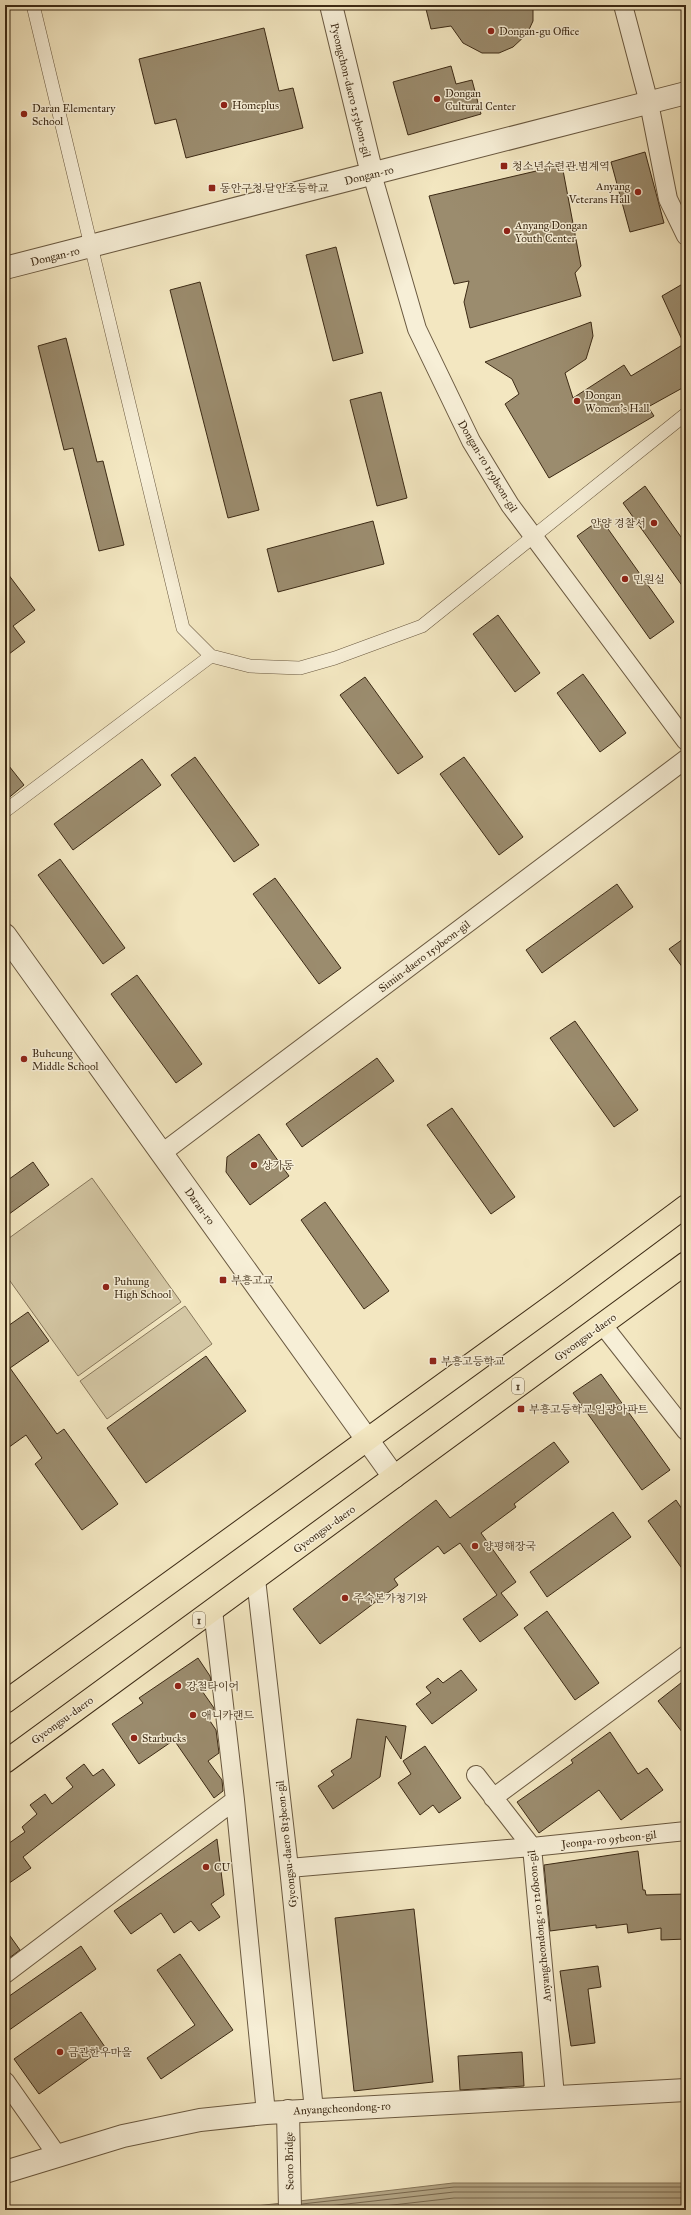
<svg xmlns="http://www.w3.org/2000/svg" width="691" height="2215" font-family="'IM FELL Great Primer','Noto Serif KR',serif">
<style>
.green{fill:#d4c7a4;stroke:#88785c}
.water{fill:#b5a787;stroke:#857559}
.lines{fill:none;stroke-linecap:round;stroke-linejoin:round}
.shore{stroke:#78684e;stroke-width:1}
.building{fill:#9b8c6e;stroke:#3c2a15}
.pedestrian-casing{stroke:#6a5940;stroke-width:14}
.minor-casing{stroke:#6a5940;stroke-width:20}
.tertiary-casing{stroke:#6a5940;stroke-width:24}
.primary-casing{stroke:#3c2a15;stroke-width:24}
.pedestrian{stroke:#f7efd7;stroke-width:13}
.minor{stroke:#f7efd7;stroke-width:18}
.tertiary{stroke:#f7efd7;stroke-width:22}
.primary{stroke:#f3e7c1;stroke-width:22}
.poi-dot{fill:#8f2418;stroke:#f7efd7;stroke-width:1.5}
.labels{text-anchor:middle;stroke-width:3;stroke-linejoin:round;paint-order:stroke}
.shield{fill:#f7efd7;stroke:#74654f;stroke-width:1}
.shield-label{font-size:10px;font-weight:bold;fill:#3c2a15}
.poi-label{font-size:11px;fill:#3c2a15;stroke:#f7efd7;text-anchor:start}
.street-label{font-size:11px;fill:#3c2a15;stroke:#f7efd7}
</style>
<rect width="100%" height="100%" fill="#f3e7c1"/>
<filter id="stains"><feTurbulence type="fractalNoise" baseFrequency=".005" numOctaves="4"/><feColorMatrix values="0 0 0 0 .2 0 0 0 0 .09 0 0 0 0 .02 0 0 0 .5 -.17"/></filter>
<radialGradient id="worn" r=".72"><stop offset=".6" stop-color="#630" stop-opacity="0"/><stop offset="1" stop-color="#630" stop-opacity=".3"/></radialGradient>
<path class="green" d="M92,1178L181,1302L78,1376L5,1274V1241Z
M185,1306L212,1344L107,1419L80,1381Z"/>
<path class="water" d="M453,2183H686V2210H222Z"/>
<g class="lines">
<path class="shore" d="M302,2204L454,2187H686
M302,2209L454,2192H686
M349,2210L454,2198H686"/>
</g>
<path class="building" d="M425,5H533V21L527,34L513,47L499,53H482L463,43L451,26L431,29Z
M264,28L279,91L293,88L303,128L186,158L176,119L155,124L139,59Z
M451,66L456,84L472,80L481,114L408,135L393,82Z
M645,152L664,223L630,232L611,162Z
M562,165L581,266L575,273L581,296L470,328L464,302L469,281L454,284L429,196Z
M336,247L363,353L333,361L306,255Z
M200,282L259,510L228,518L170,290Z
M686,282V386L648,407L654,416L549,478L505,404L519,394L512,379L485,362L591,322L593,336L586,359L565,373L573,398L624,365L631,376L684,344L662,296Z
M66,338L97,462L103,461L124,545L99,551L73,448L64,450L38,346Z
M381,392L407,498L377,506L350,400Z
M645,486L686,544V591L623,503Z
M601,519L674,622L650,639L577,536Z
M373,521L384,564L278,592L267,549Z
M5,570L35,610L13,626L25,642L5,657Z
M498,615L540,673L515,692L473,634Z
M583,674L626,733L600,752L557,693Z
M365,677L423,757L398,774L340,695Z
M195,757L259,845L234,862L171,775Z
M464,757L523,837L499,855L440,774Z
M142,759L161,785L73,850L54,824Z
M5,761L24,785L5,801Z
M60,859L125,948L103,964L38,875Z
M275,878L341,968L319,984L253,894Z
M617,884L633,907L542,973L526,950Z
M686,937V972L669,949Z
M137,975L202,1064L176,1083L111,994Z
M575,1021L638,1110L614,1127L550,1038Z
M377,1058L394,1081L302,1147L286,1124Z
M452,1108L515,1197L491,1214L427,1125Z
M259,1134L289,1176L250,1205L226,1172L227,1157Z
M33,1162L49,1185L5,1217V1182Z
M325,1202L389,1291L364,1309L301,1220Z
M28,1312L49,1341L10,1368L57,1434L64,1429L118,1504L82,1530L35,1464L42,1458L26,1435L5,1450V1328Z
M206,1356L246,1411L146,1483L107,1428Z
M601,1374L670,1470L642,1490L573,1393Z
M554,1442L569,1462L514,1504L516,1507L481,1533L516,1582L501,1593L518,1615L480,1642L463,1619L497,1595L460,1543L444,1554L438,1546L394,1579L398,1585L320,1644L293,1609L436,1500L450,1518Z
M676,1500L686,1515V1574L648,1521Z
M613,1512L631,1537L547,1597L530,1572Z
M547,1611L599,1683L575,1700L524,1628Z
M198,1658L210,1676L211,1680L200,1688L214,1708V1713L208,1718L216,1730L219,1753L208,1761L222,1780L223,1791L214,1798L174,1740L139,1764L112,1724L143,1703L139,1698Z
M461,1670L477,1690L432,1724L416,1704L431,1693L426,1687L438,1678L443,1683Z
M686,1679V1737L658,1701Z
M357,1719L406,1726L401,1759L386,1736L380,1777L333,1809L318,1786L334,1775L331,1771L351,1758Z
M610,1732L638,1774L647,1768L663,1790L621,1820L599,1790L539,1833L517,1802L573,1763L571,1760Z
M425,1746L461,1798L439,1813L433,1805L420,1815L398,1783L411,1774L403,1761Z
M84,1764L93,1776L103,1769L115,1785L23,1857L31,1868L5,1886V1846L25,1832L22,1827L37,1814L30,1805L45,1794L52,1804L73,1787L66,1778Z
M217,1839L224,1895L211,1904L220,1917L199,1931L191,1921L174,1933L161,1913L131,1934L114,1911Z
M638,1851L643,1890H645L646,1895L686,1894V1939L661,1940V1928L628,1933L627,1924L596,1928V1925L550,1931L544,1865Z
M414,1909L433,2082L354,2091L335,1918Z
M5,1929L20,1950L5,1961Z
M81,1946L96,1969L5,2033V1999Z
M180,1954L233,2030L161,2079L147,2058L195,2025L157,1970Z
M598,1966L601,1987L588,1989L595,2043L571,2046L560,1971Z
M81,2012L105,2047L39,2094L14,2059Z
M522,2052L524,2086L460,2090L458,2056Z"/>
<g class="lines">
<defs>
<path id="pedestrian" d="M33,5L183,628L211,656
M5,811L211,656L250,666L300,668L335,658L422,626L686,414"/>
<path id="minor" d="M623,5L649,103L668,199L686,236
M372,174L417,329L471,441L510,505L686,741
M162,1153L686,759
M602,1324L686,1431
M256,1579L289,1868L314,2110
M213,1610L235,1800L266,2113
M476,1775L532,1847L555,2096
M493,1798L686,1655
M289,1868L532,1847L686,1831
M5,1974L235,1800
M5,2081L57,2155"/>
<path id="tertiary" d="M331,5L372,174
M5,268L686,93
M5,935L394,1477
M288,2111L290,2210
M5,2172L123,2136L200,2120L266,2113L686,2090"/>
<path id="primary" d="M5,1702L564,1297L686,1206
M5,1762L686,1263"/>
</defs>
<use href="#pedestrian" class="pedestrian-casing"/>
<use href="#minor" class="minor-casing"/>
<use href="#tertiary" class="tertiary-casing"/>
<use href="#primary" class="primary-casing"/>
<use href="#pedestrian" class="pedestrian"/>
<use href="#minor" class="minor"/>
<use href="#tertiary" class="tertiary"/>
<use href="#primary" class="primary"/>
</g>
<g class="poi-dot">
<circle cx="491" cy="31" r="4"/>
<circle cx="437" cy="99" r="4"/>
<circle cx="224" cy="105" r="4"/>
<circle cx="24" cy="114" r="4"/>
<rect x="500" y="162" width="8" height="8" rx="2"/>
<rect x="208" y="184" width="8" height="8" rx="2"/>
<circle cx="638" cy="192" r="4"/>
<circle cx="507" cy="231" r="4"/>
<circle cx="577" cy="401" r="4"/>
<circle cx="654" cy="523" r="4"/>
<circle cx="625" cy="579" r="4"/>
<circle cx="24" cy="1059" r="4"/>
<circle cx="254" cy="1165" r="4"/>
<rect x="219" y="1276" width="8" height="8" rx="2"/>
<circle cx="106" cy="1287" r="4"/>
<rect x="429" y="1357" width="8" height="8" rx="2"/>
<rect x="517" y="1405" width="8" height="8" rx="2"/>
<circle cx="475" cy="1546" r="4"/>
<circle cx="345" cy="1598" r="4"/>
<circle cx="178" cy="1686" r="4"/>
<circle cx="193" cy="1715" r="4"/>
<circle cx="134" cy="1738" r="4"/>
<circle cx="206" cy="1867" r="4"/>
<circle cx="60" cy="2052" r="4"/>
</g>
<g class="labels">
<g class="shield">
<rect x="512" y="1378" width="12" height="16" rx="3"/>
<rect x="193" y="1612" width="12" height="16" rx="3"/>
</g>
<g class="shield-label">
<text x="518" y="1390">1</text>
<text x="199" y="1624">1</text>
</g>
<g class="poi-label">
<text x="499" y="35">Dongan-gu Office</text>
<text x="445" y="97">Dongan<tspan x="445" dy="13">Cultural Center</tspan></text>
<text x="232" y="109">Homeplus</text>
<text x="32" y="112">Daran Elementary<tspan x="32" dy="13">School</tspan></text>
<text x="512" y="170">청소년수련관.범계역</text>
<text x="630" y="190" text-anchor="end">Anyang<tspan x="630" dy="13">Veterans Hall</tspan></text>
<text x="220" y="192">동안구청.달안초등학교</text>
<text x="515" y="229">Anyang Dongan<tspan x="515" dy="13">Youth Center</tspan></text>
<text x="585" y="399">Dongan<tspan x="585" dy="13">Women's Hall</tspan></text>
<text x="646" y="527" text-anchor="end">안양 경찰서</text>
<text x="633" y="583">민원실</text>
<text x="32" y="1057">Buheung<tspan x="32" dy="13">Middle School</tspan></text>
<text x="262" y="1169">상가동</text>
<text x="231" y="1284">부흥고교</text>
<text x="114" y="1285">Puhung<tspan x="114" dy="13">High School</tspan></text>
<text x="441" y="1365">부흥고등학교</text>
<text x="529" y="1413">부흥고등학교.임광아파트</text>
<text x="483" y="1550">양평해장국</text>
<text x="353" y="1602">주숙본가청기와</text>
<text x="186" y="1690">강철타이어</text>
<text x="201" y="1719">애니카랜드</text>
<text x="142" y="1742">Starbucks</text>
<text x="214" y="1871">CU</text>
<text x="68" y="2056">금관한우마을</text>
</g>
<g class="street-label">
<text transform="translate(351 90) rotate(76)" y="4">Pyeongchon-daero 253beon-gil</text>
<text transform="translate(369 175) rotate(-14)" y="4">Dongan-ro</text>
<text transform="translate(55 256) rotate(-14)" y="4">Dongan-ro</text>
<text transform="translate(488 466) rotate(59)" y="4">Dongan-ro 159beon-gil</text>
<text transform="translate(424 956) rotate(-37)" y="4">Simin-daero 159beon-gil</text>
<text transform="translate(200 1206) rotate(54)" y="4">Daran-ro</text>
<text transform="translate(585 1337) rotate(-36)" y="4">Gyeongsu-daero</text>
<text transform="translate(324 1529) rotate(-36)" y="4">Gyeongsu-daero</text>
<text transform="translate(62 1720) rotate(-36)" y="4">Gyeongsu-daero</text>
<text transform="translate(609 1839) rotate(-6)" y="4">Jeonpa-ro 95beon-gil</text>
<text transform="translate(286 1844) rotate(-96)" y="4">Gyeongsu-daero 813beon-gil</text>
<text transform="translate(539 1926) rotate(-96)" y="4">Anyangcheondong-ro 126beon-gil</text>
<text transform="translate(342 2108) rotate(-3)" y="4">Anyangcheondong-ro</text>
<text transform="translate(289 2161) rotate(-91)" y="4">Seoro Bridge</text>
</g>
</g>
<rect width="691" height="2215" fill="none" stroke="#f3e7c1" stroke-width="20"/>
<rect x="6" y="6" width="679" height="2203" fill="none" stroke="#3c2a15" stroke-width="2"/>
<rect x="10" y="10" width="671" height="2195" fill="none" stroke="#3c2a15"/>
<rect width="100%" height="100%" filter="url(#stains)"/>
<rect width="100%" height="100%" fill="url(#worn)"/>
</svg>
